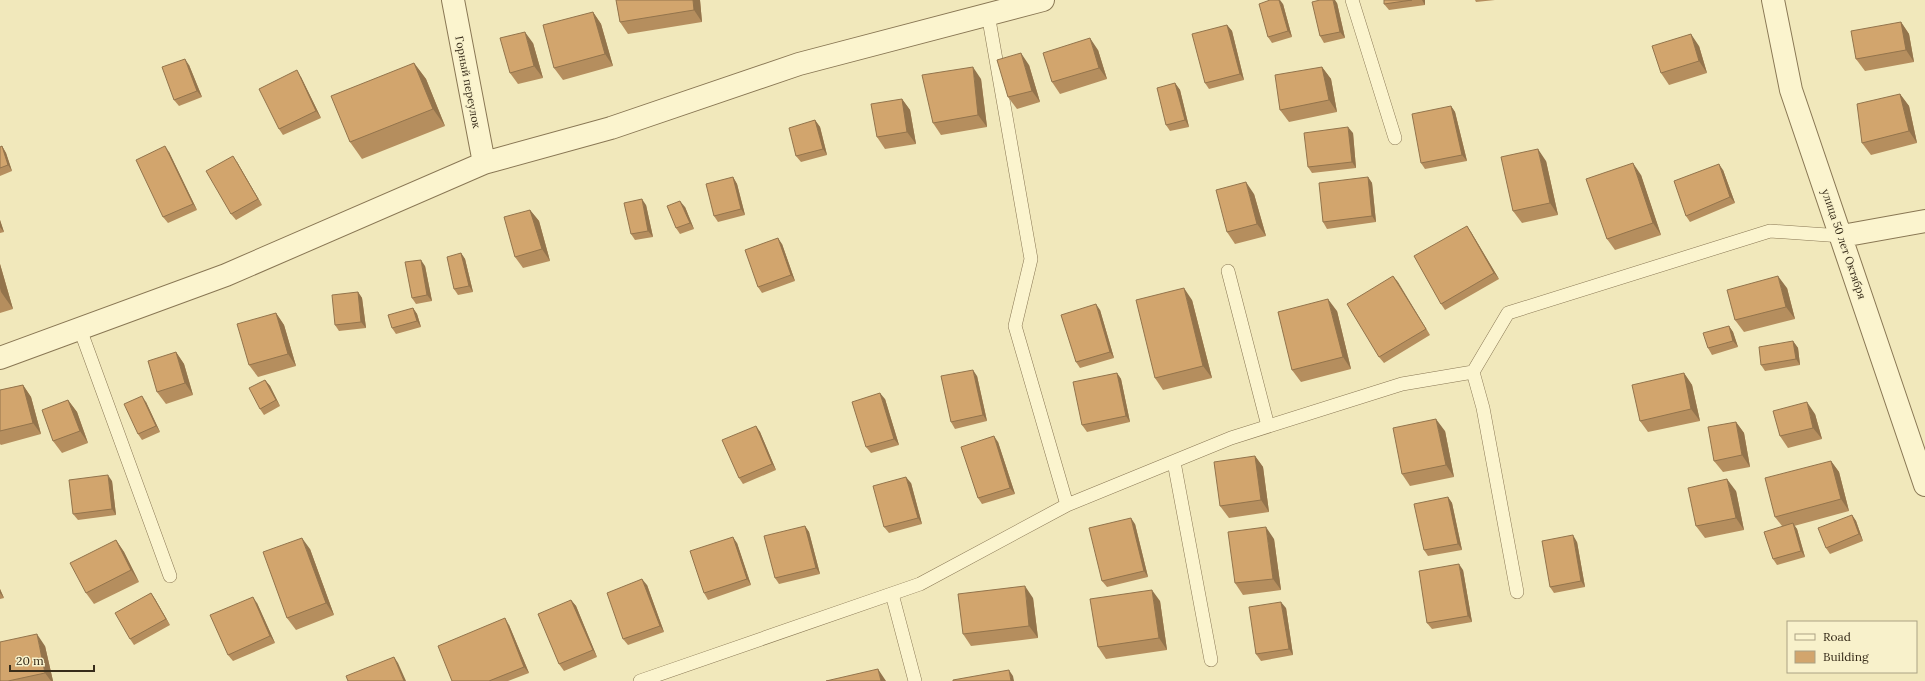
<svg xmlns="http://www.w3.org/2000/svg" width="1925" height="681" font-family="Lora,serif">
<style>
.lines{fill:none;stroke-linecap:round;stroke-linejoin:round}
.service-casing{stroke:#897754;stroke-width:14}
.minor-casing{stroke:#897754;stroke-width:24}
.service{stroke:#fbf4ce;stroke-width:13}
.minor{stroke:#fbf4ce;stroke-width:22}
.wall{fill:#b58e5e}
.shaded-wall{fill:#93744c}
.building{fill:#d2a56d;stroke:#93744c}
.labels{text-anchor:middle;stroke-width:3;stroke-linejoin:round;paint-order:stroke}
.street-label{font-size:11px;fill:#372c1a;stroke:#f8f1cb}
</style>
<rect width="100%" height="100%" fill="#f1e8bb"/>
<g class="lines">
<defs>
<path id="service" d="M1352,0L1395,138
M988,14L1031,259L1015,326L1067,505
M1228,271L1268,426
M80,329L170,576
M1174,462L1211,660
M1517,592L1483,408L1473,372L1508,313L1770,231L1842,236
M892,594L915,681
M640,681L920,584L1067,505L1231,438L1402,384L1473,372"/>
<path id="minor" d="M453,0L484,163
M1773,0L1791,90L1925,485
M1842,236L1925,221
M0,358L226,275L484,163L611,128L799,64L1043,0"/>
</defs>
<use href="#service" class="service-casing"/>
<use href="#minor" class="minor-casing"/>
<use href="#service" class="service"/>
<use href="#minor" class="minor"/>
</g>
<path class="wall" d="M616,0H700L702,22L628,34L620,22Z
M1384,0H1425V5L1389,10L1384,4Z
M1475,0H1495L1476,2Z
M1337,3L1345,38L1324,43L1320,36Z
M1283,4L1292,37L1272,43L1268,37Z
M593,12L601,24L613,66L563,80L554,68Z
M1901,22L1909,34L1914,62L1865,71L1856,59Z
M1227,25L1232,31L1244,80L1209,89L1205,83Z
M533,43L543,78L518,84L510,73Z
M1699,46L1707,73L1669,85L1661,73Z
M1098,50L1107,79L1060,94L1052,82Z
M414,63L426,79L445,126L362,159L350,142Z
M189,65L202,97L179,106L174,100Z
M1029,65L1040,102L1017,109L1008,97Z
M1322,67L1331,79L1337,112L1289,122L1280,110Z
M301,77L321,118L283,135L279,129Z
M981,79L987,127L941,135L933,123Z
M1175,83L1180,90L1189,127L1170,131L1166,125Z
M1900,94L1909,106L1917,143L1871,155L1862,143Z
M902,99L910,110L916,144L885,149L877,137Z
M1451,106L1455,112L1467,161L1425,169L1421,163Z
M815,120L820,127L827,155L801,162L796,156Z
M1353,133L1356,168L1312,173L1308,167Z
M2,146L6,153L12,171L0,176V147Z
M169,152L197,210L168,223L163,217Z
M1546,161L1558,215L1522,223L1513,211Z
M237,162L262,205L236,220L231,214Z
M1723,170L1735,203L1690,222L1686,216Z
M1641,175L1661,235L1615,250L1607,239Z
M733,177L737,184L745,215L718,222L714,216Z
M1368,177L1372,183L1376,222L1327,229L1323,222Z
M1254,194L1266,236L1235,244L1227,232Z
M646,205L653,237L635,240L631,234Z
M685,207L694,229L680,234L676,228Z
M530,210L539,221L550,261L523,268L515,257Z
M0,220L4,232L0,233Z
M1467,226L1471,232L1499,279L1445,310L1441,304Z
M782,244L795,281L762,293L758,287Z
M461,253L465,259L473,292L458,295L454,289Z
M0,264L13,309L0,313Z
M425,266L432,301L416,304L412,298Z
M1393,276L1430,335L1384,363L1379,357Z
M1787,288L1795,319L1744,332L1735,320Z
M358,292L362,298L366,328L339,331L335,325Z
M1192,300L1212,378L1163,390L1155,378Z
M413,308L417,314L421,327L396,334L392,328Z
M1100,310L1114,358L1080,368L1076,362Z
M1337,311L1351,369L1301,382L1292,370Z
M276,313L284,325L296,366L258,377L249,365Z
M1729,326L1733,332L1738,347L1712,355L1708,348Z
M1793,341L1798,348L1800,365L1765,371L1761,365Z
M176,352L184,364L193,395L166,404L157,392Z
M1117,373L1121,379L1130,422L1087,432L1082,425Z
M1684,373L1692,385L1700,421L1648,432L1640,421Z
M977,376L987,421L955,429L951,422Z
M265,380L270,386L280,406L264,415L260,409Z
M23,385L31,397L41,434L1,445L0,444V390Z
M885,399L899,445L871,453L866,447Z
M68,400L77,412L88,443L62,453L53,441Z
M146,402L160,432L142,440L138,434Z
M1815,414L1822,439L1788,448L1780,436Z
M1736,422L1744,433L1750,467L1723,472L1714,461Z
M756,426L760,432L776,470L743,484L739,478Z
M1445,431L1454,477L1410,486L1402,474Z
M998,442L1015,494L982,504L978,498Z
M1255,456L1263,467L1269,512L1229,518L1220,506Z
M1831,461L1839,472L1849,511L1794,526L1797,529L1805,557L1777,565L1773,559L1782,526L1775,517Z
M112,481L116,515L78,520L73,514Z
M911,483L922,524L889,533L884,527Z
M1736,491L1744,530L1705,538L1696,526Z
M1448,497L1452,503L1462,550L1428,556L1424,550Z
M1852,515L1856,521L1863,541L1830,554L1826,548Z
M1135,524L1148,577L1107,587L1102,581Z
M805,526L809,532L820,574L779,584L775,578Z
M1274,539L1281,590L1243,595L1235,583Z
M116,540L124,552L139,582L94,604L86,593Z
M1577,542L1585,587L1554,593L1550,587Z
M737,543L751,585L708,600L704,593Z
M310,549L334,615L296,630L287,618Z
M1463,570L1472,622L1432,629L1427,623Z
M647,585L664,632L628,645L623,639Z
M0,589L4,598L0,599Z
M151,593L155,599L170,625L134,645L130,639Z
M1033,598L1038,638L971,646L963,634Z
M571,600L576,606L597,657L564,671L559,664Z
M1160,601L1167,650L1106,659L1098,647Z
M257,603L275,643L233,661L228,655Z
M1286,608L1293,655L1261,661L1256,654Z
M509,625L529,673L508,681H452Z
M45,646L53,681H0Z"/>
<path class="shaded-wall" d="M693,0H700L702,22L694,10Z
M1279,0H1280L1283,4L1292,37L1288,31Z
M1333,0H1335L1337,3L1345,38L1340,32Z
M1422,0H1425V5Z
M593,12L601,24L613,66L605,54Z
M1901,22L1909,34L1914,62L1906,50Z
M1227,25L1232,31L1244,80L1240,74Z
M525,32L533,43L543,78L534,66Z
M1691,34L1699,46L1707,73L1699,61Z
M1090,38L1098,50L1107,79L1099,68Z
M1021,53L1029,65L1040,102L1032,91Z
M185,59L189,65L202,97L197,91Z
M414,63L426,79L445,126L433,109Z
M973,67L981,79L987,127L978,115Z
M1322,67L1331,79L1337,112L1329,100Z
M297,70L301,77L321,118L316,111Z
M1175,83L1180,90L1189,127L1185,120Z
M1900,94L1909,106L1917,143L1909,131Z
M902,99L910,110L916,144L907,132Z
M1451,106L1455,112L1467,161L1462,155Z
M815,120L820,127L827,155L823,149Z
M1348,127L1353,133L1356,168L1352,162Z
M2,146L6,153L12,171L8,165Z
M165,146L169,152L197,210L193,204Z
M1538,149L1546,161L1558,215L1550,203Z
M233,156L237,162L262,205L258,199Z
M1633,163L1641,175L1661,235L1653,223Z
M1719,164L1723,170L1735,203L1730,197Z
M733,177L737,184L745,215L741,209Z
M1368,177L1372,183L1376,222L1372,216Z
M1246,182L1254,194L1266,236L1257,224Z
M642,199L646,205L653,237L648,231Z
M680,201L685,207L694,229L690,223Z
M530,210L539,221L550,261L542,249Z
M0,220L4,232L0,227Z
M1467,226L1471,232L1499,279L1494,273Z
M778,238L782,244L795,281L791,275Z
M461,253L465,259L473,292L469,286Z
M421,260L425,266L432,301L427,295Z
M0,264L13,309L1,292L0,288Z
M1393,276L1398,282L1430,335L1426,329Z
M1778,276L1787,288L1795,319L1786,307Z
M1184,288L1192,300L1212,378L1203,366Z
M358,292L362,298L366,328L361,322Z
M1328,299L1337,311L1351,369L1343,357Z
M1096,304L1100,310L1114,358L1110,352Z
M413,308L417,314L421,327L417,321Z
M276,313L284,325L296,366L288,354Z
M1729,326L1733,332L1738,347L1733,341Z
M1793,341L1798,348L1800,365L1796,359Z
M176,352L184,364L193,395L185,383Z
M973,370L977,376L987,421L983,415Z
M1117,373L1121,379L1130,422L1126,416Z
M1684,373L1692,385L1700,421L1691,409Z
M265,380L270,386L280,406L276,400Z
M23,385L31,397L41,434L33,423Z
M880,393L885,399L899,445L894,439Z
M142,396L146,402L160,432L156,426Z
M68,400L77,412L88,443L80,431Z
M1807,402L1815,414L1822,439L1813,428Z
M1436,419L1445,431L1454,477L1446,465Z
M1736,422L1744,433L1750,467L1742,455Z
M756,426L760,432L776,470L772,464Z
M994,436L998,442L1015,494L1010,488Z
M1255,456L1263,467L1269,512L1261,500Z
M1831,461L1839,472L1849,511L1841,499Z
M108,475L112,481L116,515L112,509Z
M906,477L911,483L922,524L918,518Z
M1727,479L1736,491L1744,530L1736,518Z
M1448,497L1452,503L1462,550L1458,544Z
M1852,515L1856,521L1863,541L1859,534Z
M1131,518L1135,524L1148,577L1144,571Z
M1793,523L1797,529L1805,557L1801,551Z
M805,526L809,532L820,574L816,568Z
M1266,527L1274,539L1281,590L1273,579Z
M1573,535L1577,542L1585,587L1581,581Z
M733,537L737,543L751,585L747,579Z
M302,538L310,549L334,615L326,603Z
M116,540L124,552L139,582L131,570Z
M1459,564L1463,570L1472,622L1468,616Z
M642,579L647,585L664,632L660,626Z
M1025,586L1033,598L1038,638L1029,626Z
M0,589L4,598L0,593Z
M1152,590L1160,601L1167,650L1159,638Z
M151,593L155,599L170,625L166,619Z
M253,597L257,603L275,643L270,636Z
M571,600L576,606L597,657L593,650Z
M1281,602L1286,608L1293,655L1289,649Z
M505,618L509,625L529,673L524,667Z
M37,634L45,646L53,681H51L45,673Z
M394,657L398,663L406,681H404Z
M878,669L886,681H881Z
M1009,670L1013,676L1014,681H1011Z"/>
<path class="building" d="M616,0H693L694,10L620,22Z
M1270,0H1279L1288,31L1268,37L1259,4Z
M1320,0H1333L1340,32L1320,36L1312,2Z
M1384,0H1412L1384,4Z
M593,12L605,54L554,68L543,25Z
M1901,22L1906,50L1856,59L1851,31Z
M1227,25L1240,74L1205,83L1192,34Z
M525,32L534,66L510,73L500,38Z
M1691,34L1699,61L1661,73L1652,46Z
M1090,38L1099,68L1052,82L1043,53Z
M1021,53L1032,91L1008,97L997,60Z
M185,59L197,91L174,100L162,67Z
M414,63L433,109L350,142L331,96Z
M973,67L978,115L933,123L922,75Z
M1322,67L1329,100L1280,110L1275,75Z
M297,70L316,111L279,129L259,89Z
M1175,83L1185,120L1166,125L1157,88Z
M1900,94L1909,131L1862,143L1857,104Z
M902,99L907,132L877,137L871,104Z
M1451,106L1462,155L1421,163L1412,114Z
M815,120L823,149L796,156L789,128Z
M1348,127L1352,162L1308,167L1304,133Z
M2,146L8,165L0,168V147Z
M165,146L193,204L163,217L136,160Z
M1538,149L1550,203L1513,211L1501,157Z
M233,156L258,199L231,214L206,171Z
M1633,163L1653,223L1607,239L1586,179Z
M1719,164L1730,197L1686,216L1674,181Z
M733,177L741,209L714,216L706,184Z
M1368,177L1372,216L1323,222L1319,183Z
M1246,182L1257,224L1227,232L1216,190Z
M642,199L648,231L631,234L624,203Z
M680,201L690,223L676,228L667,206Z
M530,210L542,249L515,257L504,217Z
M1467,226L1494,273L1441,304L1414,256Z
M778,238L791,275L758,287L745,250Z
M461,253L469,286L454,289L447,257Z
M421,260L427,295L412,298L405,262Z
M1393,276L1426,329L1379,357L1347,304Z
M1778,276L1786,307L1735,320L1727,290Z
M1184,288L1203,366L1155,378L1136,300Z
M358,292L361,322L335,325L332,295Z
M1328,299L1343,357L1292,370L1278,312Z
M1096,304L1110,352L1076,362L1061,315Z
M413,308L417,321L392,328L388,315Z
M276,313L288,354L249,365L237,324Z
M1729,326L1733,341L1708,348L1703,333Z
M1793,341L1796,359L1761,365L1759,347Z
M176,352L185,383L157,392L148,361Z
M973,370L983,415L951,422L941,376Z
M1117,373L1126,416L1082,425L1073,382Z
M1684,373L1691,409L1640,421L1632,385Z
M265,380L276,400L260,409L249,388Z
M23,385L33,423L0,431V390Z
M880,393L894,439L866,447L852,402Z
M142,396L156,426L138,434L124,404Z
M68,400L80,431L53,441L42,410Z
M1807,402L1813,428L1780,436L1773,411Z
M1436,419L1446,465L1402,474L1393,428Z
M1736,422L1742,455L1714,461L1708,427Z
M756,426L772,464L739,478L722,440Z
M994,436L1010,488L978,498L961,447Z
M1255,456L1261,500L1220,506L1214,462Z
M1831,461L1841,499L1775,517L1765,478Z
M108,475L112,509L73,514L69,480Z
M906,477L918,518L884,527L873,486Z
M1727,479L1736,518L1696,526L1688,488Z
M1448,497L1458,544L1424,550L1414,504Z
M1852,515L1859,534L1826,548L1818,528Z
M1131,518L1144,571L1102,581L1089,528Z
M1793,523L1801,551L1773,559L1764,532Z
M805,526L816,568L775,578L764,536Z
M1266,527L1273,579L1235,583L1228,532Z
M1573,535L1581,581L1550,587L1542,541Z
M733,537L747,579L704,593L690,551Z
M302,538L326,603L287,618L263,552Z
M116,540L131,570L86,593L70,563Z
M1459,564L1468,616L1427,623L1419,571Z
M642,579L660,626L623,639L607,593Z
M1025,586L1029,626L963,634L958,594Z
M1152,590L1159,638L1098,647L1090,599Z
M151,593L166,619L130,639L115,613Z
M253,597L270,636L228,655L210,615Z
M571,600L593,650L559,664L538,614Z
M1281,602L1289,649L1256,654L1249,607Z
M505,618L524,667L489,681H452L438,646Z
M37,634L45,673L8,681H0V642Z
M394,657L404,681H348L346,676Z
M878,669L881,681H826Z
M1009,670L1011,681H953V680Z"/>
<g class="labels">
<g class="street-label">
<text transform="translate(468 82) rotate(79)" y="4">Горный переулок</text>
<text transform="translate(1844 244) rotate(71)" y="4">улица 50 лет Октября</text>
</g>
</g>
<rect x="1787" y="621" width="130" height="52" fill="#f8f1cb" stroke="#aba284"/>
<rect x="1795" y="634" width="20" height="6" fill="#fbf4ce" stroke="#aba284"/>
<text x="1823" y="641" font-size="12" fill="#372c1a">Road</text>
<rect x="1795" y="651" width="20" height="12" fill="#d2a56d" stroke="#aba284"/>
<text x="1823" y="661" font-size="12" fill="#372c1a">Building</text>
<path d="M10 665v6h84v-6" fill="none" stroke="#372c1a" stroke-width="2"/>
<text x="16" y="665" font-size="12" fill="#372c1a" stroke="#f8f1cb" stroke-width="3" paint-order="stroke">20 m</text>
</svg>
